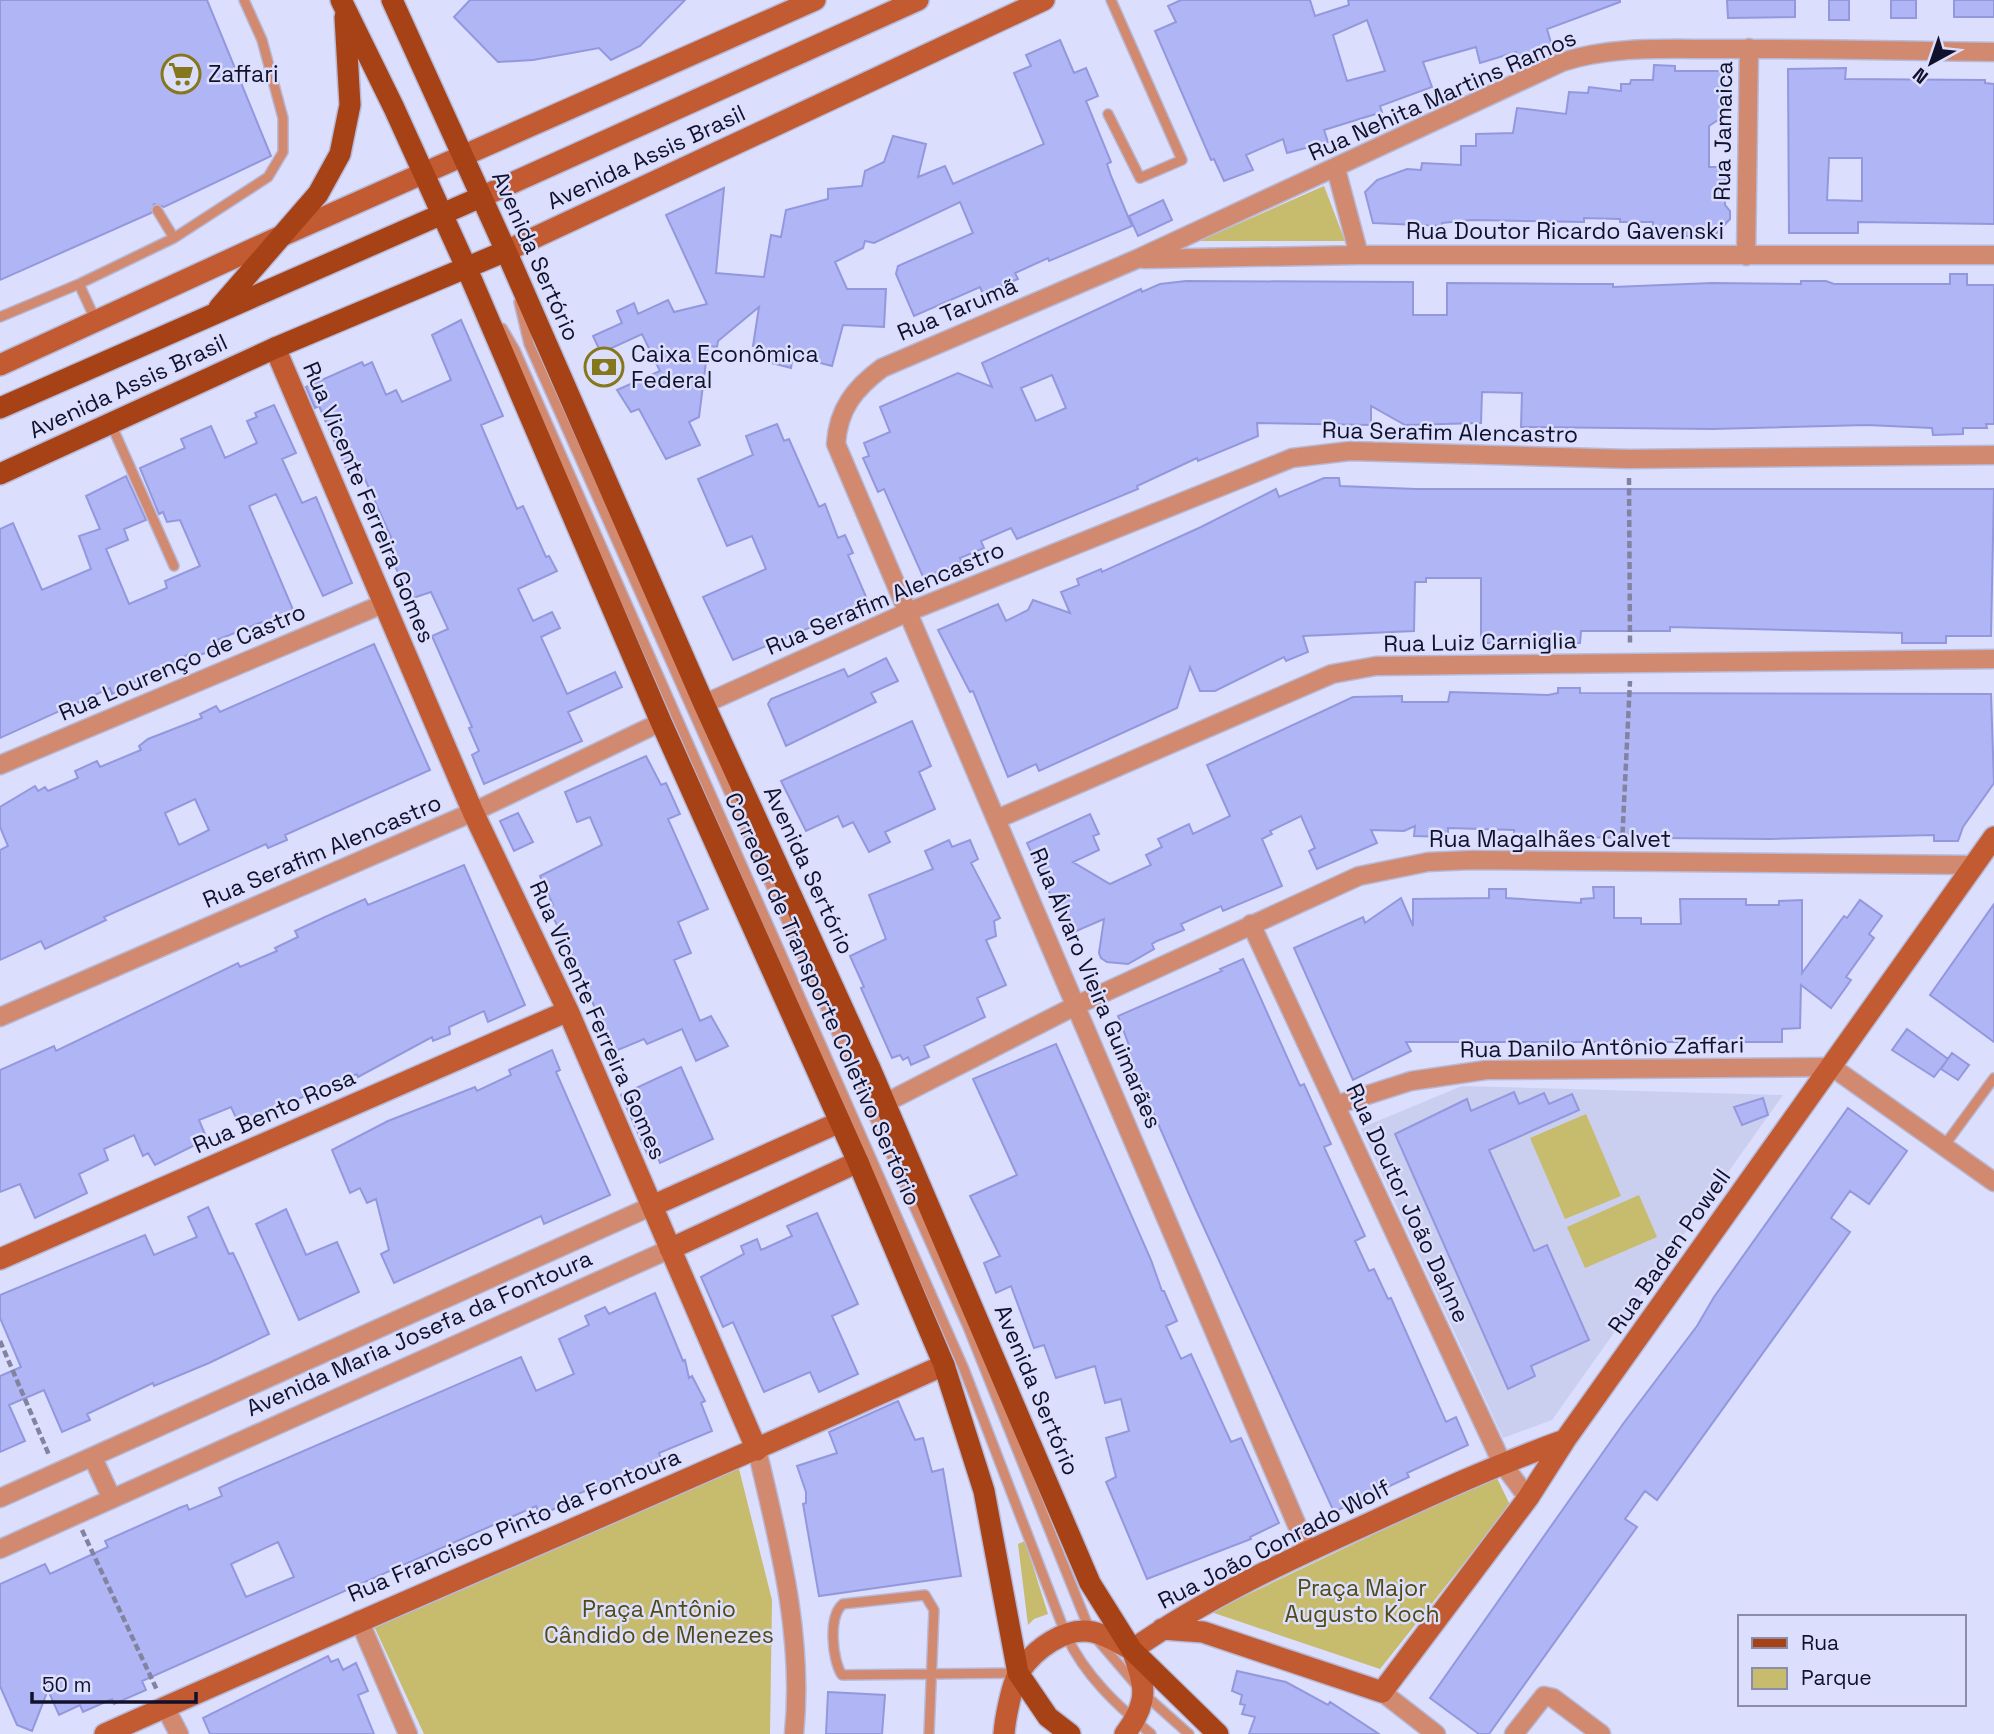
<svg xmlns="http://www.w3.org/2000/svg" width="1994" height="1734" font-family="'Space Grotesk',sans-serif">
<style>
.built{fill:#caceef}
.green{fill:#c7bb6d}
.building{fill:#b0b5f6;stroke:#9398de;stroke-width:2;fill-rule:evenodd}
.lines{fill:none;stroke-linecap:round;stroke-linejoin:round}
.lane-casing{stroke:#b7b9d7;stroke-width:12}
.street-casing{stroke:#b7b9d7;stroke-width:21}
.secondary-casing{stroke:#b7b9d7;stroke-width:24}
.primary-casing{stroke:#b7b9d7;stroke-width:24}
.path{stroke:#8283a0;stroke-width:4.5;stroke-dasharray:7 3.5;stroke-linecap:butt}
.lane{stroke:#d18970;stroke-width:9}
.street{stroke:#d18970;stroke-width:18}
.secondary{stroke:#c25a32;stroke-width:21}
.primary{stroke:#a74217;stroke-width:21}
.labels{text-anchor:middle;stroke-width:5;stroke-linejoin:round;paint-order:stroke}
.poi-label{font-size:23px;fill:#11112c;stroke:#dbdefc;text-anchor:start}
.street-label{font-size:23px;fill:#11112c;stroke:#dbdefc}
.park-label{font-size:23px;fill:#524a14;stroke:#dbdefc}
</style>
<rect width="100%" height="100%" fill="#dbdefc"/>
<path class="built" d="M1462,1086L1783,1095L1552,1420L1503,1438L1361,1128Z"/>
<path class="green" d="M1324,186L1345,241H1199Z
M1586,1114L1621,1196L1565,1219L1530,1138Z
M1639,1195L1657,1237L1585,1268L1567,1227Z
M738,1465L772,1600L770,1734H424L374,1626Z
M1496,1476L1510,1505L1380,1669L1211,1612Z
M1025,1541L1048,1614L1034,1619L1028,1625L1018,1544Z"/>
<path class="building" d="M0,0H207L271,156L164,207L154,204L151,213L0,280Z
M470,0H685L640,46L611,60L599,48L533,60L498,62L454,17Z
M1181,0H1310L1315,16L1349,5L1348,0H1620V2L1547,29L1552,46L1519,62L1516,52L1480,63L1476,47L1423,62L1432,87L1380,106L1382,112L1324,130L1328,142L1287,153L1283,139L1246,155L1253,170L1224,181L1214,159L1211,160L1155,31L1176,22L1168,6ZM1367,20L1385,71L1347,81L1333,35Z
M1727,0H1795V17L1728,18Z
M1829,0H1849V20H1829Z
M1891,0H1916V18H1891Z
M1954,0H1994V17H1954Z
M1060,40L1074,73L1086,68L1098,96L1086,101L1111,162L1107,164L1111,176L1132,226L1049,261L1048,258L1015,273L1018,279L983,294L980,287L914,316L896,274L898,266L973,233L960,202L874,243L865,241L863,248L835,262L847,289H886L884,327L843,325L832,366L793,356L791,368L764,361L767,349L753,346L759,307L718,341L717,347L708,346L699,417L689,422L700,445L666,459L639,409L631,412L617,390L660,371L642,334L601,353L593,336L622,323L617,311L634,303L638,314L668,300L674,312L707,304L666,215L724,188L716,273L764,277L771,235L781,237L786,210L828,199V189L862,186L865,171L884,162L893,136L926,144L918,177L945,166L953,184L1044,144L1014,73L1031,66L1026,55Z
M1654,65L1675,66V71H1724V116L1709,126V167H1725V205L1730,211V219L1713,237L1653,235V222H1620V219L1584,218V222L1472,220L1442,223L1441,226L1373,223L1365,192L1377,180L1407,169L1421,170L1422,163L1461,165V146H1476V134L1513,133L1517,108L1566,114L1569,92L1588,93L1589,87L1621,91V84H1630L1631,80H1653Z
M1846,68L1845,79L1985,80V83L1994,84V224L1858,222V233H1789L1788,69ZM1829,158H1862V201L1827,200Z
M1163,200L1172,220L1138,236L1129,216Z
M1950,274H1967V285H1994V424H1986L1987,428H1963V434L1933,435L1932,428L1867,425L1712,429L1521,427L1522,393L1482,392L1481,423L1405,425L1371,406V425L1257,423L1258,436L1198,461L1197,458L1137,486L1138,489L1017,539L1011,528L981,541L984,548L960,558L962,562L924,579L884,489L878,492L863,458L869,456L864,443L890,432L880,407L958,373L992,387L982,363L1141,289L1142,292L1160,284L1186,281L1413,282V315H1447V283L1579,284H1613V287L1712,283L1801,284V281H1826L1834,284H1950ZM1052,375L1066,408L1036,421L1021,388Z
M461,320L503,416L481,425L517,509L523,506L546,557L549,556L557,571L518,589L533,621L552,612L560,628L541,637L567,694L615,672L622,687L568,712L582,741L484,784L472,755L479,751L469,728L472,727L432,636L448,629L431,592L410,599L385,544L391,541V537L364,477L352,482L319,406L315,408L306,387L362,362L364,366L372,362L386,395L396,390L402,402L451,380L432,335Z
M274,405L296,453L282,459L302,503L316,497L352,583L323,596L276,494L249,506L294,612L264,626L262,622L217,640L220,647L193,658L191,653L112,694L110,688L0,738V529L13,523L42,590L91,569L79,536L100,529L86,496L126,476L146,520L124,529L128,540L106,549L129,604L167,588L165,581L200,566L180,520L167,522L163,512L159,514L140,468L185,448L181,439L211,426L225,458L257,443L247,421L257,417L255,413Z
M777,424L784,441L789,439L819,507L825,504L838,538L845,535L853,553L848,555L867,599L866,604L733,660L703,597L766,569L752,536L727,546L698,479L753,455L746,436Z
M1324,478H1339L1340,486L1416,489H1994L1991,636H1946V643H1902V633L1670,627V631H1581L1580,643H1481V578H1426V582H1415L1414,631L1303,636L1308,652L1286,661L1284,657L1215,691H1200L1190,667L1177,708L1039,771L1036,764L1008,777L973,691L970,692L938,630L998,604L1006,621L1028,610L1033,600L1070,613L1061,592L1079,585L1077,579L1101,569L1102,572L1201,527L1276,489L1279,497Z
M374,644L430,770L285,835L287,840L268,848L266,844L104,917L106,920L45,949L41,941L0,960V850L8,846L0,827V807L35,786L38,791L45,787L48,791L78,778L75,771L97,761L100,767L141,750L139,746L148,739L202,718L200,714L216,706L220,712ZM195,799L209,830L179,845L165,813Z
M886,658L898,681L871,693L876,702L786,746L768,704L771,699L844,669L848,677Z
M1558,688H1580V693L1991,694L1994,783L1963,827L1958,841H1934V835L1769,839L1547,837L1514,835V830L1448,828V837L1414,836L1415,826L1404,831L1371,830L1377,843L1317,869L1309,851L1315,848L1301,816L1270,831L1272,834L1262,839L1282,886L1223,911L1221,906L1181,924L1184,930L1157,941L1152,944L1154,949L1128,964L1107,962L1101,958L1099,953L1104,919L1074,932L1061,903L1055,905L1027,843L1090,814L1099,834L1093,836L1099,850L1073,862L1110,884L1151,865L1146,855L1162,847L1158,839L1189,824L1193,834L1230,816L1207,765L1353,697L1402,696V702H1448L1450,692L1548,695L1558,693Z
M912,721L931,766L919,772L935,809L885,832L890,842L869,852L853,822L843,827L838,816L806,831L781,781Z
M646,756L661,785L666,783L680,814L668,819L708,909L678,922L691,953L674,960L700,1021L711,1016L728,1046L696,1061L682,1029L647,1044L644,1039L613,1052L578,967L548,907L553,905L540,876L602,845L590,817L577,822L565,792Z
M518,813L533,842L514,851L500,821Z
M949,840L952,847L970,840L978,859L971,863L1000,918L994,921L996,936L986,940L1006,985L977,998L985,1017L924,1046L929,1057L911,1065L908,1057L903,1060L900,1055L892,1058L861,988L864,987L850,956L886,939L869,895L933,869L925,851Z
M464,865L525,1005L488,1022L484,1011L449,1027L450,1034L433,1041L432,1037L358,1077L357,1074L239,1124L231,1107L199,1120L207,1139L155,1165L148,1153L143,1156L134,1135L104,1149L108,1160L79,1174L87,1193L35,1218L20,1184L0,1192V1070L54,1046L56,1051L238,963L240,967L277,951L275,948L298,937L295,931L325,917L365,899L368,905Z
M1593,887H1614V918H1641V924H1681L1680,899H1746V905H1779V901L1802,900V973L1844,916L1847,918L1860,900L1882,916L1869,934L1874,938L1846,977L1851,980L1831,1008L1801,985L1800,1028L1782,1029V1042H1406L1411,1051L1353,1080L1294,948L1363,917L1365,923L1401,898L1413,926V899L1489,898V889H1506V898L1581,903V899L1594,898Z
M1994,904V1042L1930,995Z
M1243,959L1300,1086L1304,1084L1331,1144L1324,1147L1365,1236L1355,1241L1369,1271L1374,1269L1388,1299L1391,1298L1446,1422L1456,1417L1468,1445L1407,1473L1409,1477L1334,1512L1195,1208L1128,1055L1130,1048L1118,1016L1222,971L1220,969Z
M1907,1029L1948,1059L1934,1077L1892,1050Z
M1056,1044L1151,1260L1162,1291H1164L1177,1321L1166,1326L1181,1359L1191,1354L1231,1442L1241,1438L1279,1523L1250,1537L1251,1539L1147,1579L1106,1482L1116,1477L1106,1438L1129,1431L1121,1399L1105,1403L1095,1366L1056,1378L1044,1345L1034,1348L1011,1286L996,1293L984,1263L1000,1256L970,1196L1017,1175L973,1079Z
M552,1050L560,1070L556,1072L610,1195L544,1224L541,1216L394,1283L381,1254L389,1250L376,1199L367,1203L360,1188L350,1193L332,1150L388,1121L475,1087L477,1091L511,1075L509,1070Z
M1952,1053L1969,1065L1958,1080L1941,1069Z
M681,1067L713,1139L660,1163L657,1155L649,1158L621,1095Z
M1514,1092L1519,1104L1544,1093L1549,1104L1572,1094L1579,1110L1489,1150L1534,1251L1547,1245L1589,1340L1531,1366L1535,1376L1508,1389L1395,1134L1467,1099L1471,1111Z
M1763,1098L1768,1115L1742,1125L1734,1107Z
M1848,1108L1907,1151L1869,1204L1850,1191L1831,1218L1850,1232L1657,1500L1645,1491L1625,1519L1637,1527L1489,1734H1479L1430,1698L1623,1424L1697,1326L1714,1297Z
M208,1207L229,1254L233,1253L241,1270L269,1334L209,1363L154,1386L153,1383L87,1414L90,1420L62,1432L44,1390L9,1405L25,1441L0,1452V1376L21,1367L0,1318V1295L145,1235L154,1255L197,1237L188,1217Z
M286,1209L306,1255L337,1242L359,1292L299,1320L256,1224Z
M817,1213L858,1304L832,1316L858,1374L819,1392L810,1372L764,1392L733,1322L723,1327L701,1277L744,1254L741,1246L757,1239L761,1250L792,1236L787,1226Z
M655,1293L683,1361L685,1360L689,1378L692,1376L705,1401L701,1403L712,1431L659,1453L661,1459L573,1496L574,1500L554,1509L540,1515L536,1506L142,1681L146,1690L114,1704L112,1699L83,1712L80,1705L59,1715L48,1690L32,1731L17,1725L0,1686V1584L45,1564L50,1574L108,1547L105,1541L179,1508L187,1505L189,1510L222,1496L219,1488L234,1481L521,1357L536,1391L574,1374L559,1339L589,1325L585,1316L605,1307L609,1314ZM278,1542L294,1577L246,1597L231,1564Z
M898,1401L915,1440L923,1438L932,1472L943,1469L961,1576L819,1596L803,1504L806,1503V1492L797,1466L837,1453L829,1432Z
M328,1656L331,1662L338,1659L343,1670L356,1663L368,1691L358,1695L374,1734H210L203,1718Z
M1237,1671L1286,1682L1328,1705L1330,1702L1379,1734H1249L1255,1717L1242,1714L1245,1705L1240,1704L1242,1695L1232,1691Z
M828,1692L885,1695L882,1734H826Z"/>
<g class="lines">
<defs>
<path id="lane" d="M1108,114L1140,178L1182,160L1111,0
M174,238L268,177L283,152V118L262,40L244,0
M519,302L529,344L968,1327L1090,1631L1144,1694L1189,1734
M0,317L79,284
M96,321L79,284L174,238L157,210
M502,328L515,350L964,1369L1066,1635C1085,1676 1117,1705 1151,1734
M111,424L174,566
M1944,1146L1994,1078
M929,1734L934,1610L925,1595L843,1604C828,1616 832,1660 842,1675L1018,1673"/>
<path id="street" d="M1336,169L1359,255
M1746,256L1749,48
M1144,259L1359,255H1994
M704,704L908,612L1292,458L1350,451L1629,459L1994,455
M0,765L383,604
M997,819L1332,674L1376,666L1994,659
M1251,924L1502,1463L1528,1498
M0,1017L473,812L661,722
M885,1103L1077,1005L1359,876L1428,862L1472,860L1974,865
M1336,1105L1411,1081L1486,1070L1832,1067L1994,1182
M757,1450C779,1543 804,1637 794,1734
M93,1458L112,1499
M0,1498L652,1206
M0,1549L670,1249
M1308,1551L836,444C838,409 855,388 882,368L1137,259L1562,62C1612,46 1663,49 1716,49C1808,48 1901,51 1994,52
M359,1620L408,1734
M1382,1692L1436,1734
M165,1707L179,1734
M1514,1734L1544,1696L1553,1698L1601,1734"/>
<path id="secondary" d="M481,197L918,0
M506,251L1044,0
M275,348L473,812L568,1011L757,1450
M0,365L277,238L815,0
M652,1206L840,1122
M670,1249L858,1162
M0,1259L568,1011
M1162,1629L1203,1632L1382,1692L1528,1498L1565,1440L1994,837
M1132,1650C1206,1598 1288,1560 1370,1523C1435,1493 1498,1464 1565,1440
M105,1734C384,1609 666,1491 944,1365
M1004,1734C1005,1720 1012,1682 1020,1671C1034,1650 1065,1626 1093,1632C1107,1635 1119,1643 1132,1650
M1125,1734C1149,1702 1146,1686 1132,1650"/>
<path id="primary" d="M341,0L394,108L467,269L661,722L858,1162L944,1365L984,1491L1018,1673L1048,1717L1070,1734
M392,0L506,251L704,704L869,1066L1090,1583L1132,1650L1218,1734
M219,308L318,194L340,154L350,105L345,17
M0,408L481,197
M0,474L275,348L506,251"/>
</defs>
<use href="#lane" class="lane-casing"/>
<use href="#street" class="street-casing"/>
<use href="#secondary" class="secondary-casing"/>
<use href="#primary" class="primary-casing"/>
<path class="path" d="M1629,478L1630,644
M1622,844L1630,681
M0,1341L49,1455
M82,1530L157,1690"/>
<use href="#lane" class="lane"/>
<use href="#street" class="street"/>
<use href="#secondary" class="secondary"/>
<use href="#primary" class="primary"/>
</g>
<defs>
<symbol id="supermarket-ring" viewBox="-11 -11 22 22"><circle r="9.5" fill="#dbdefc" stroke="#85781c" stroke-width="1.5"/><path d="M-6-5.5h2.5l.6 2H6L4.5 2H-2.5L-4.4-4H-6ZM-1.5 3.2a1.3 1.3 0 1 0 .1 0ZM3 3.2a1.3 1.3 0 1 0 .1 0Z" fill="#85781c"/></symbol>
<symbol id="bank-ring" viewBox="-11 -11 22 22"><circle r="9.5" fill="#dbdefc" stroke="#85781c" stroke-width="1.5"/><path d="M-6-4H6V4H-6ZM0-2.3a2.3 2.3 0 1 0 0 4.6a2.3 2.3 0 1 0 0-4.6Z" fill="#85781c"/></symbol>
</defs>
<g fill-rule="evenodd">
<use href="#supermarket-ring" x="159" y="52" width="44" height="44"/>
<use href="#bank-ring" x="582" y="345" width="44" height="44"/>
</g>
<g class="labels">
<g class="poi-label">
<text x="208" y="82">Zaffari</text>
<text x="631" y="362">Caixa Econômica<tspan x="631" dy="26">Federal</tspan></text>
</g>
<g class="street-label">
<text transform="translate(1442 95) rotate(-24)" y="8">Rua Nehita Martins Ramos</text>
<text transform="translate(1723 131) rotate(-89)" y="8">Rua Jamaica</text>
<text transform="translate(646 157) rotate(-25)" y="8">Avenida Assis Brasil</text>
<text x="1565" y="239">Rua Doutor Ricardo Gavenski</text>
<text transform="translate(536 256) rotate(66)" y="8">Avenida Sertório</text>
<text transform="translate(957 309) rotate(-23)" y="8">Rua Tarumã</text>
<text transform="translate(128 386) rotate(-25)" y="8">Avenida Assis Brasil</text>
<text transform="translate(1450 432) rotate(1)" y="8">Rua Serafim Alencastro</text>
<text transform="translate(369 502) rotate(67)" y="8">Rua Vicente Ferreira Gomes</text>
<text transform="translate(885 598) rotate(-23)" y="8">Rua Serafim Alencastro</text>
<text transform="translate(1480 642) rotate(-1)" y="8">Rua Luiz Carniglia</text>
<text transform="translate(182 662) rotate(-23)" y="8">Rua Lourenço de Castro</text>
<text x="1550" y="847">Rua Magalhães Calvet</text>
<text transform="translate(322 851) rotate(-23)" y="8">Rua Serafim Alencastro</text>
<text transform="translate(809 870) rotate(65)" y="8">Avenida Sertório</text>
<text transform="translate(1096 988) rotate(67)" y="8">Rua Álvaro Vieira Guimarães</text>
<text transform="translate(823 999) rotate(66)" y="8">Corredor de Transporte Coletivo Sertório</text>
<text transform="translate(598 1020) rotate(66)" y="8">Rua Vicente Ferreira Gomes</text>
<text transform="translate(1602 1047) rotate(-1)" y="8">Rua Danilo Antônio Zaffari</text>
<text transform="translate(274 1111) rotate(-24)" y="8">Rua Bento Rosa</text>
<text transform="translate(1408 1203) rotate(65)" y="8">Rua Doutor João Dahne</text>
<text transform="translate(1669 1251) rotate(-55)" y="8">Rua Baden Powell</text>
<text transform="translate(419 1333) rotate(-24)" y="8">Avenida Maria Josefa da Fontoura</text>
<text transform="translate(1037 1390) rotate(67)" y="8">Avenida Sertório</text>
<text transform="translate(514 1525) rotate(-23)" y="8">Rua Francisco Pinto da Fontoura</text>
<text transform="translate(1274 1544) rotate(-27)" y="8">Rua João Conrado Wolf</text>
</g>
<g class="park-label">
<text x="1362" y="1596">Praça Major<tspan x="1362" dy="26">Augusto Koch</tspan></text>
<text x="659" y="1617">Praça Antônio<tspan x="659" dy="26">Cândido de Menezes</tspan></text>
</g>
</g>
<rect x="1738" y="1615" width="228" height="91" fill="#dbdefc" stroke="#8a8ca9" stroke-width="2"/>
<rect x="1752" y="1638" width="35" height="10" fill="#a74217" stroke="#8a8ca9" stroke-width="2"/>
<text x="1801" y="1650" font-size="21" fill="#11112c">Rua</text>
<rect x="1752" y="1668" width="35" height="21" fill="#c7bb6d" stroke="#8a8ca9" stroke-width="2"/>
<text x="1801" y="1685" font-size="21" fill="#11112c">Parque</text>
<g transform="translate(1931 63) rotate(220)" stroke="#dbdefc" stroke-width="5" paint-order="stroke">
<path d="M0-5L12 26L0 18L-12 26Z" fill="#11112c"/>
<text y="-10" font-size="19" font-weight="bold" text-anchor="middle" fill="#11112c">N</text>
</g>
<path d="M32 1692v10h164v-10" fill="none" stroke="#11112c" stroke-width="3.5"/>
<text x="42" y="1692" font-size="21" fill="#11112c" stroke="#dbdefc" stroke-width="5" paint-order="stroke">50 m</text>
</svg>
